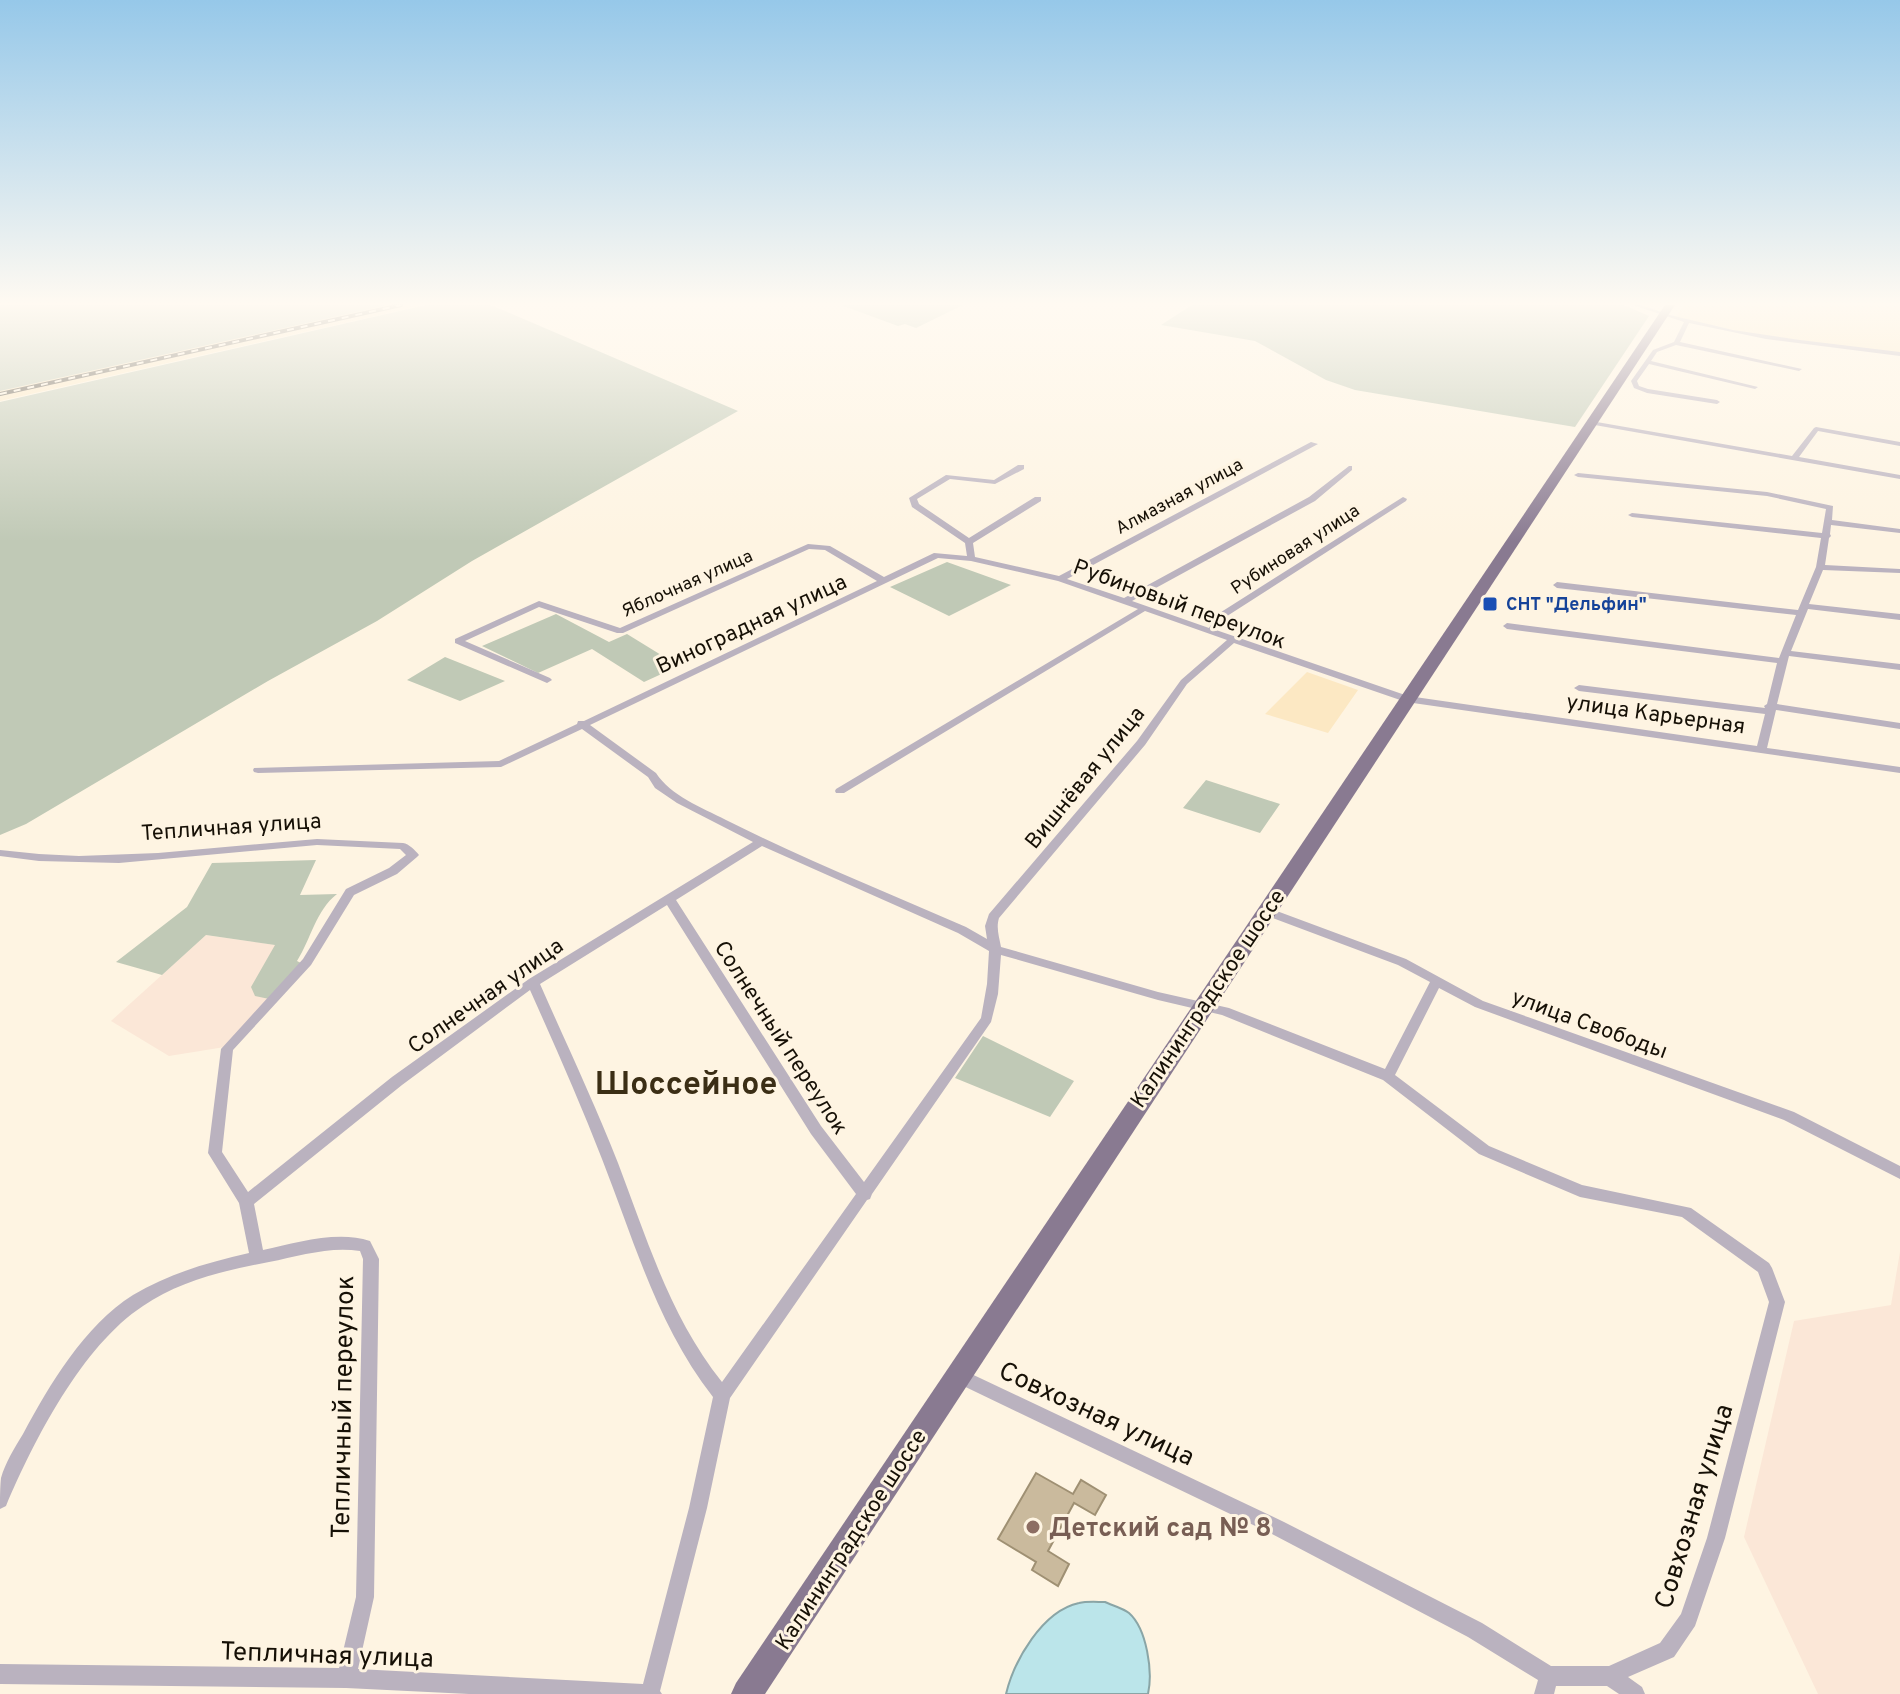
<svg xmlns="http://www.w3.org/2000/svg" width="1900" height="1694" font-family="Overpass,sans-serif">
<style>
.built{fill:#fce8c3}
.industrial{fill:#fbe7d7}
.green{fill:#c0c9b6}
.water{fill:#bbe5ea;stroke:#8aa5a6;stroke-width:2}
.building{fill:#caba9d;stroke:#9f9073;stroke-width:2}
.lines{fill:none;stroke-linecap:round;stroke-linejoin:round}
.street{fill:#bab2bf;fill-rule:evenodd}
.primary{fill:#897a91;fill-rule:evenodd}
.rail-casing{stroke:#5a5347;stroke-width:4}
.rail{stroke:#fef4e2;stroke-width:2;stroke-dasharray:7;stroke-linecap:butt}
.transit-dot{fill:#1a4fb4;stroke:#fef4e2;stroke-width:3}
.education-dot{fill:#8d6e63;stroke:#fef4e2;stroke-width:3}
.labels{text-anchor:middle;stroke-width:6;stroke-linejoin:round;paint-order:stroke}
.far-street-label{font-size:18px;fill:#161006;stroke:#fef4e2}
.far-transit-label{font-size:18px;font-weight:bold;fill:#164399;stroke:#fef4e2;text-anchor:start}
.street-label{font-size:22px;fill:#161006;stroke:#fef4e2}
.near-street-label{font-size:26px;fill:#161006;stroke:#fef4e2}
.near-education-label{font-size:26px;font-weight:bold;fill:#785e54;stroke:#fef4e2;text-anchor:start}
.near-quarter-label{font-size:32px;font-weight:bold;fill:#3b2e15;stroke:#fef4e2}
</style>
<rect width="100%" height="100%" fill="#fef4e2"/>
<path class="built" d="M385,305H424L0,401V391Z
M1684,305H1900V354L1740,332L1676,317Z
M1307,672L1358,690L1328,733L1265,714Z"/>
<path class="industrial" d="M206,935L276,945L274,1000L231,1046L169,1056L111,1021Z
M1900,1252V1694H1818L1744,1537L1794,1321L1891,1305Z"/>
<path class="green" d="M0,305H388L0,391Z
M426,305H491L738,411L472,561L377,621L268,681L26,824L0,835V402Z
M841,305H963L916,328L905,324L898,326Z
M1192,305H1624L1649,316L1575,427L1355,390L1326,380L1255,341L1161,325Z
M947,562L1011,585L949,616L890,587Z
M556,614L609,642L627,634L679,666L644,682L592,649L538,673L482,646Z
M445,657L505,681L460,701L407,680Z
M1206,780L1280,804L1260,833L1183,808Z
M316,860L300,895L337,894C316,910 311,939 297,961L303,964L274,1000L255,996L251,987L275,945L206,935L162,975L116,962L187,907L212,863Z
M983,1036L1074,1081L1050,1117L955,1078Z"/>
<path class="water" d="M1105,1602C1111,1605 1123,1608 1129,1613C1147,1629 1153,1672 1148,1694H1006C1014,1661 1042,1611 1079,1603C1087,1601 1097,1602 1105,1602Z"/>
<path class="building" d="M1036,1473L1073,1494L1081,1480L1106,1495L1095,1515L1074,1503L1048,1551L1069,1564L1058,1586L1032,1570L1036,1562L998,1539Z"/>
<g class="lines">
<path class="street" d="M1633,305H1641L1670,315L1733,330L1800,340L1900,352V356L1766,339L1689,323L1680,342L1802,369L1799,371L1676,345L1657,352L1651,361L1758,387L1755,389L1649,364L1637,381L1639,386L1648,389L1717,400L1720,402L1717,404L1647,393L1634,388L1631,381L1653,350L1674,342L1684,322Z
M1591,421L1792,456L1814,428L1816,427L1900,442V446L1818,431L1799,457L1900,475V479L1589,424L1588,423Z
M1311,442L1318,444L1067,579L1124,598L1309,497L1349,466H1352V470L1315,501L1132,601L1209,628L1218,614L1403,497L1407,499L1406,501L1224,618L1216,630L1408,696L1757,746L1765,714L1579,691L1574,688L1579,685L1765,708L1764,706L1767,704L1777,663L1507,629L1503,626L1507,623L1779,658L1796,615L1557,588L1553,585L1557,582L1798,610L1816,567L1821,538L1632,517L1628,515L1632,513L1822,533L1826,509L1767,496L1578,477L1574,475L1578,473L1767,492L1833,506L1832,520L1900,529V533L1831,525L1830,534L1831,536L1829,538L1825,565L1900,569V573L1823,570L1809,604L1900,614V620L1808,609L1791,651L1900,664V670L1789,656L1777,704L1900,723V729L1776,710L1767,748L1900,767V773L1406,702L1234,643L1187,684L1145,745L999,918C996,928 999,936 1001,947L1158,992L1229,1008L1385,1069L1430,982L1398,965L1262,914L1260,911L1262,908L1266,907L1406,959L1483,1001L1794,1112L1900,1166V1179L1784,1120L1475,1007L1439,988L1395,1075L1489,1146L1582,1185L1691,1208L1769,1263L1772,1268L1785,1302L1725,1538L1695,1626L1674,1657L1628,1677L1642,1687L1645,1694H1619L1607,1686H1556L1554,1694H1534L1538,1680L1468,1637L1272,1534L951,1380L949,1375L951,1370L957,1368L963,1370L1284,1522L1482,1623L1551,1666H1609L1660,1643L1681,1614L1707,1538L1769,1302L1758,1272L1682,1217L1580,1197L1479,1154L1383,1080L1222,1015L1158,1000L1001,955L998,994L991,1022L872,1194L870,1199L867,1200L730,1398L707,1508L660,1691L662,1694H469L346,1688L0,1684V1664L339,1668L356,1597L363,1259L360,1251C330,1246 299,1256 269,1262C226,1270 179,1281 143,1306C82,1346 34,1440 6,1506L0,1509C0,1499 0,1487 1,1478C5,1463 15,1447 23,1434C50,1384 84,1326 133,1295C168,1274 209,1262 249,1253L239,1203L208,1153L221,1049L303,959L346,889L389,868L406,855L400,849L317,845L119,863L39,861L0,856V850L39,854L79,856L158,853L317,839L403,843C409,844 415,850 419,855L417,857L397,874L354,895L311,965L233,1050L222,1152L248,1192L392,1077L529,979L753,842L677,803L655,788L648,777L582,729L501,767L258,773L254,772L253,770L254,768L499,761L577,724L578,721H584L877,581L825,550L809,549L623,633H617L539,607L465,641L550,678L552,680L547,683L455,643V639L539,601L620,628L808,544L830,546L884,577L934,553L967,556L965,543L912,507L909,498L946,475L994,480L1018,465H1024V469L995,484L950,479L917,499L919,504L969,538L1035,497H1041V501L973,543L975,557L1059,576ZM938,558L971,561L1058,581L1138,609L836,789L835,791L836,793H844L1145,611L1227,640L1181,680L1137,741L989,914L985,926L987,939L966,927C886,892 804,859 726,820C701,807 671,796 656,773L590,725ZM762,846L958,933L989,951L987,984L981,1018L864,1182L821,1126L676,900ZM667,905L811,1134L856,1194L722,1382C670,1317 647,1239 618,1163C594,1102 566,1043 540,984ZM530,990C555,1046 580,1102 602,1159C635,1243 657,1325 713,1397L689,1508L643,1684L358,1669L374,1597L379,1259L370,1241C337,1230 296,1243 263,1250L254,1204L402,1085Z"/>
<path class="primary" d="M1665,305H1675L765,1694H731L736,1683Z"/>
<defs>
<path id="rail" d="M0,394L401,305"/>
</defs>
<use href="#rail" class="rail-casing"/>
<use href="#rail" class="rail"/>
</g>
<linearGradient id="sky" x2="0" y2="1"><stop stop-color="#96c8e9"/><stop offset="0.56" stop-color="#fffaf2"/><stop offset="1" stop-color="#fffaf2" stop-opacity="0"/></linearGradient>
<rect width="1900" height="542" fill="url(#sky)"/>
<rect class="transit-dot" x="1482" y="596" width="16" height="16" rx="4"/>
<circle class="education-dot" cx="1033" cy="1527" r="8"/>
<g class="labels">
<g class="far-street-label">
<text transform="translate(1179 496) rotate(-28)" y="6">Алмазная улица</text>
<text transform="translate(1295 549) rotate(-33)" y="6">Рубиновая улица</text>
<text transform="translate(687 583) rotate(-24)" y="6">Яблочная улица</text>
</g>
<g class="far-transit-label">
<text x="1506" y="610">СНТ "Дельфин"</text>
</g>
<g class="street-label">
<text transform="translate(1180 603) rotate(20)" y="8">Рубиновый переулок</text>
<text transform="translate(751 623) rotate(-25)" y="8">Виноградная улица</text>
<text transform="translate(1656 713) rotate(8)" y="8">улица Карьерная</text>
<text transform="translate(1084 777) rotate(-51)" y="8">Вишнёвая улица</text>
<text transform="translate(231 826) rotate(-4)" y="8">Тепличная улица</text>
<text transform="translate(485 995) rotate(-35)" y="8">Солнечная улица</text>
<text transform="translate(1207 998) rotate(-56)" y="8">Калининградское шоссе</text>
<text transform="translate(1590 1023) rotate(20)" y="8">улица Свободы</text>
<text transform="translate(782 1037) rotate(57)" y="8">Солнечный переулок</text>
<text transform="translate(850 1539) rotate(-57)" y="8">Калининградское шоссе</text>
</g>
<g class="near-street-label">
<text transform="translate(342 1407) rotate(-89)" y="9">Тепличный переулок</text>
<text transform="translate(1097 1413) rotate(25)" y="9">Совхозная улица</text>
<text transform="translate(1693 1506) rotate(-73)" y="9">Совхозная улица</text>
<text transform="translate(327 1654) rotate(2)" y="9">Тепличная улица</text>
</g>
<g class="near-education-label">
<text x="1049" y="1536">Детский сад № 8</text>
</g>
<g class="near-quarter-label">
<text x="686" y="1094">Шоссейное</text>
</g>
</g>
</svg>
